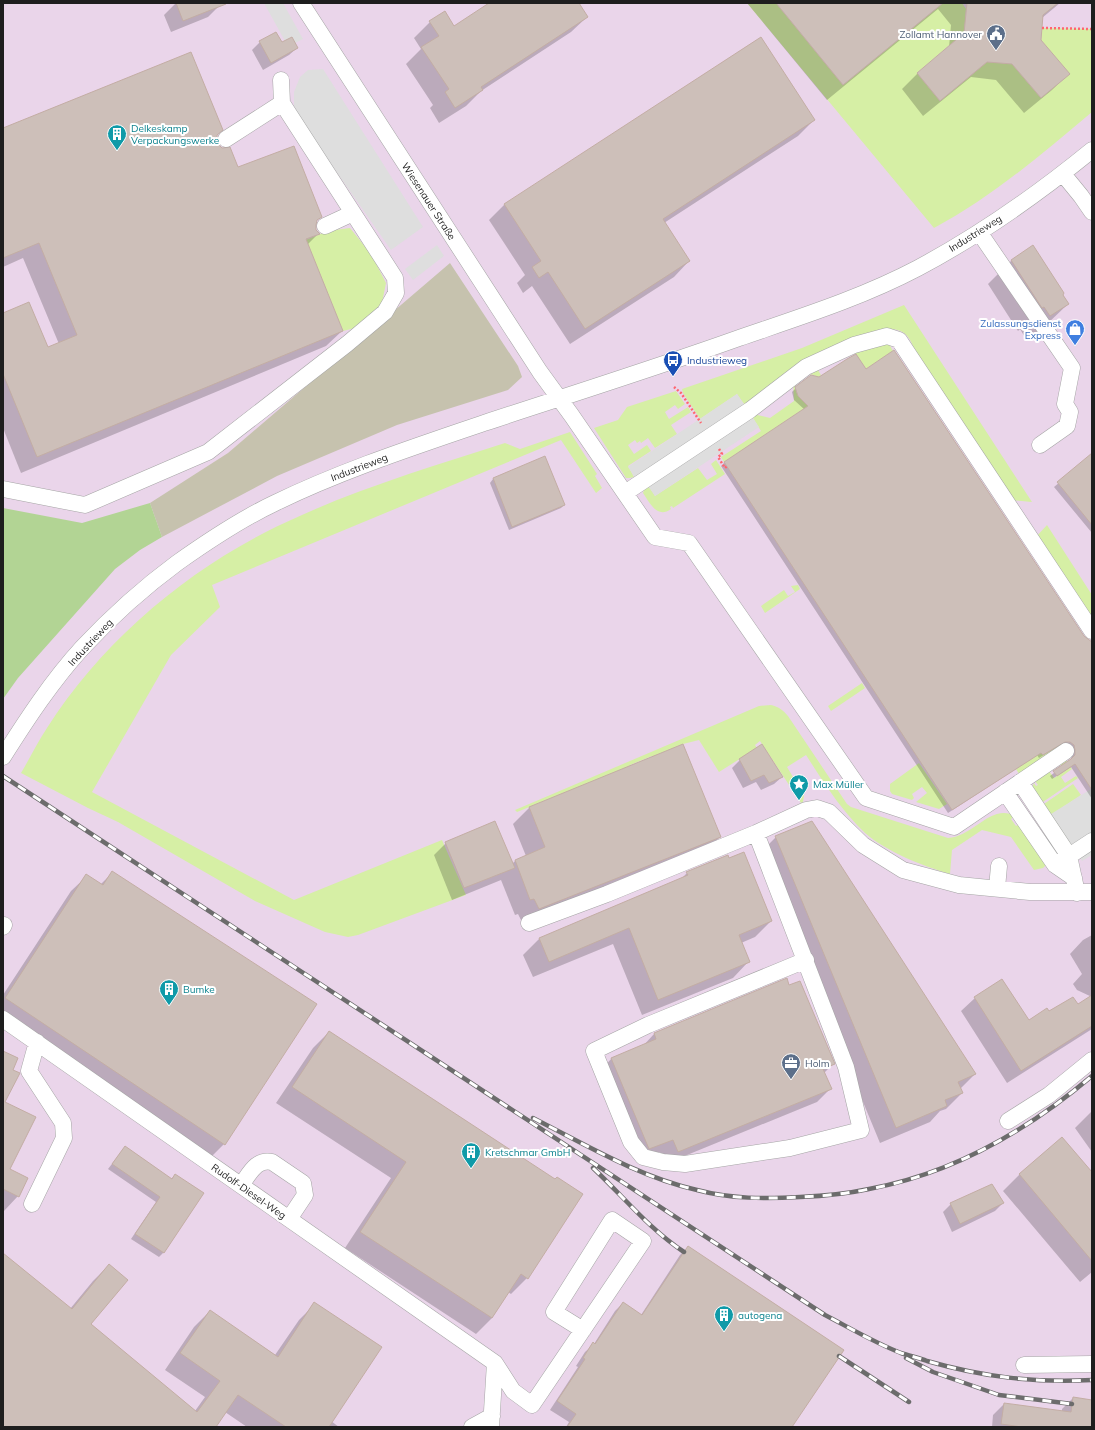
<svg xmlns="http://www.w3.org/2000/svg" width="1095" height="1430" font-family="Mulish,sans-serif">
<style>
.industrial{fill:#ead5ea}
.construction{fill:#c6c2ae}
.grass{fill:#d6efa5}
.forest{fill:#b2d494}
.parking{fill:#dedede}
.shadow{fill:#0003}
.building{fill:#cdbfb9;stroke:#c3ada4}
.lines{fill:none;stroke-linecap:round;stroke-linejoin:round}
.minor-casing{stroke:#a5a5a5;stroke-width:17}
.path{stroke:#ff6670;stroke-width:2.5;stroke-dasharray:2 2;stroke-linecap:butt}
.minor{stroke:#fff;stroke-width:16}
.rail-casing{stroke:#6c6c6c;stroke-width:4.5}
.rail{stroke:#fff;stroke-width:3;stroke-dasharray:9;stroke-linecap:butt}
.labels{text-anchor:middle;stroke-width:4;stroke-linejoin:round;paint-order:stroke}
.service-label{font-size:10px;fill:#4e5e75;stroke:#fff;text-anchor:end}
.culture-label{font-size:10px;fill:#0d838f;stroke:#fff;text-anchor:start}
.street-label{font-size:10px;fill:#1e1e1e;stroke:#fff}
.shop-label{font-size:10px;fill:#366cbe;stroke:#fff;text-anchor:end}
.transit-label{font-size:10px;fill:#164399;stroke:#fff;text-anchor:start}
</style>
<rect width="100%" height="100%" fill="#f0eae4"/>
<path class="industrial" d="M3,3H1092V1427H3Z"/>
<path class="construction" d="M450,263L518,366L522,377L508,390L397,425L277,476L162,537L150,503L228,453Z"/>
<path class="grass" d="M747,3H776L843,85L943,3H962L966,9L964,33L917,73L940,101L987,62L1012,64L1041,98L1069,74L1041,40L1042,28L1092,29V112C1042,154 992,197 934,228Z
M350,228L371,254L386,283L382,303L359,327L343,331L306,240L327,231Z
M904,305L1032,502L1011,500L917,358C912,343 909,329 890,329L746,404H744L737,394L700,419L683,393L682,389L802,348Z
M888,342L893,351L866,369L853,350Z
M816,367L821,375L818,378L814,375L807,374L796,383C794,390 797,396 804,400L832,391L724,462L721,457L761,431L753,418V414L770,418L794,401L793,382Z
M676,391L685,404L678,409L675,405L665,412L669,419L688,407L691,412L671,425L677,434L655,448L648,438L641,443L640,441L637,443L635,440L628,445L634,454L647,445L651,451L628,466L634,477L630,478H626L594,428L618,420L627,407Z
M570,432L597,474L595,476L602,488L596,493L561,440L212,585L220,607L171,655L92,792L294,900L442,840L466,895L358,935L348,937L325,932L255,901L118,822L88,808L21,773C30,758 37,743 47,728C107,634 200,559 302,515C366,486 437,465 505,443L520,449Z
M716,460L725,474L673,508L672,506L670,507L671,509C657,519 650,503 643,493L644,490L649,486L655,496L698,468L707,480L717,474L711,464Z
M1047,525L1092,595V624L1035,538Z
M798,585L800,589L765,613L761,606L784,590L788,596L795,592L791,586Z
M862,683L865,688L831,711L828,706Z
M771,705C779,707 783,710 788,716L847,804L851,807L948,838C973,837 991,803 1015,816L1011,819L1016,826L1021,823L1046,865L1043,868L1034,870L1011,837L982,830L952,850L950,874C923,866 887,852 865,833C841,810 824,783 806,755L787,767L804,795L803,802L801,803L760,741L755,745L757,748L719,772L699,740L683,744L653,757L652,756L630,765V766L517,812L515,810L759,706Z
M1059,740L1063,746L1019,774L1016,769Z
M1066,760L1072,769L1061,777L1065,783L1076,776L1078,778L1040,804L1032,788L1034,783L1036,786L1038,785L1035,781L1049,771L1054,778L1065,771L1060,764Z
M919,763L947,804L939,809L916,802L927,793L922,787L912,794L914,798L912,800L892,794L890,791V784Z
M1073,784L1081,795L1054,813L1074,844L1072,847L1041,806Z"/>
<path class="forest" d="M150,503L162,537L140,550L115,569L18,678L3,699V508L82,523Z"/>
<path class="parking" d="M264,3H283L303,39L295,43L292,37L285,41Z
M323,69L423,227L391,250L303,124L294,106V92L300,77L308,70Z
M437,245L444,256L413,280L405,269Z
M737,394L759,427L655,496L648,486L643,489L628,467Z
M1091,789L1092,791V855L1082,861L1051,814Z"/>
<path class="shadow" d="M176,3H219L220,5L208,17L171,32L164,15Z
M491,3H578L587,17L571,32L481,91L466,106L439,123L430,108L433,105L406,64L421,49L414,38L430,22L454,27Z
M747,3H1060L1042,18L1040,40L1068,74L1052,90L1024,113L996,80L971,77L923,116L902,89L917,74L949,47L951,25L938,9L827,100Z
M760,38L814,120L798,136L664,223L689,261L674,277L570,344L532,286L523,293L517,283L525,275L489,220L504,205Z
M260,42L281,44L297,48L289,55L263,70L252,50Z
M3,129L216,135L217,144L237,169L320,217L316,221L315,230L318,234L307,245L342,331L326,346L21,473L3,428V314L48,348L59,344L23,258L3,267Z
M1033,247L1068,304L1044,327L1026,339L1020,329L1018,331L988,284L1011,261Z
M865,371L1083,637L1092,643V799L1071,767L1052,779L1050,776L1071,760L1072,754L1066,746L1060,745L1039,758L1037,755L948,813L721,466L725,462L805,410L794,400L792,392L796,388L819,378Z
M1092,455V533L1054,487Z
M545,458L564,505L561,508L509,530L490,483L493,479Z
M682,745L720,837L704,853L523,924L518,914L515,915L501,880L452,900L434,855L446,843L512,864L516,860L526,856L513,824L529,808Z
M740,760L782,777L774,784L761,790L756,782L743,788L732,768Z
M776,837L975,1074L960,1089L962,1093L946,1109L940,1111L930,1122L880,1143L760,853Z
M729,859L771,921L755,937L741,943L749,961L733,978L642,1015L613,944L533,977L523,955L539,939L680,880L687,873Z
M112,873L224,1144L209,1159L3,1021V995L71,891L87,876L100,885Z
M1092,935V1029L1007,1083L961,1011L975,998L1028,1022L1049,1013L1078,1006L1092,997L1077,990L1073,984L1082,974L1070,954L1083,940Z
M789,987L833,1064L824,1073L831,1088L817,1102L665,1164L660,1152L636,1161L599,1072L612,1058L642,1047L654,1034Z
M329,1032L527,1278L511,1294L508,1292L492,1318L476,1334L345,1248L391,1178L276,1103L313,1048Z
M3,1052L11,1070L4,1102L9,1170L18,1196L4,1211Z
M1092,1111V1152L1075,1128Z
M1062,1138L1092,1174V1272L1080,1282L1003,1191L1019,1175Z
M125,1147L171,1179L175,1175L203,1193L163,1253L159,1257L131,1239L156,1202L108,1169Z
M1003,1203L995,1211L952,1232L943,1212L951,1204Z
M688,1247L791,1427H566L569,1422L550,1410L578,1367L576,1366L585,1352L594,1344L615,1311L623,1303L641,1315L680,1255Z
M3,1254L70,1309L93,1281L109,1265L89,1325L195,1411L205,1397L165,1370L194,1327L210,1311L275,1355L299,1320L315,1304L331,1421L339,1427H247L225,1412L214,1427H3Z
M1073,1398L1092,1401V1427H992L993,1415L1004,1404L1062,1412V1409Z"/>
<path class="building" d="M176,3H225L226,4L183,21Z
M489,3H579L588,17L481,87L483,90L455,108L445,92L449,89L421,47L439,36L429,21L445,11L454,26Z
M776,3H943L843,85Z
M967,3H1058L1043,15L1041,40L1070,74L1041,98L1012,64L987,62L940,101L917,73L964,33Z
M276,32L282,42L292,37L298,48L271,63L259,41Z
M761,37L815,120L663,219L690,261L585,329L548,272L539,278L532,267L541,261L504,204Z
M191,52L223,130L217,135V139L218,144L222,148L230,147L238,167L294,146L322,217L317,220L316,225V230L320,234L306,239L343,331L37,457L3,374V313L29,302L48,347L77,335L39,243L3,258V128Z
M1033,245L1064,293L1063,295L1069,304L1050,316L1044,307L1042,308L1011,260Z
M894,350L1084,636L1092,642V790L1075,764L1057,776L1053,771L1071,759L1075,755V750L1074,745L1070,742H1065L1043,755L1041,753L952,810L724,462L808,406L798,396L795,387L811,375L819,377L847,359L856,354L866,369Z
M1092,453V525L1057,482Z
M545,456L565,505L512,527L493,478Z
M683,744L721,837L539,909L534,899L530,900L515,860L545,847L529,807Z
M762,744L783,777L769,783L764,775L751,781L739,759Z
M495,821L515,868L464,888L445,842Z
M812,821L976,1074L958,1082L963,1093L945,1100L947,1106L896,1128L775,836Z
M744,852L772,921L739,935L750,962L658,1000L629,928L549,962L539,938L688,875L686,872L728,855L729,858Z
M112,871L317,1004L225,1145L5,998L86,874L103,885Z
M787,978L789,985L800,981L835,1064L823,1069L832,1089L678,1152L673,1140L649,1149L611,1058L656,1039L654,1033Z
M1002,979L1029,1020L1047,1008L1049,1011L1073,997L1078,1004L1092,995V1026L1021,1071L974,997Z
M329,1031L555,1179L557,1177L583,1194L528,1279L521,1274L492,1318L360,1232L406,1162L292,1087Z
M3,1051L18,1058L13,1070L20,1073L5,1102L36,1117L10,1169L28,1178L19,1197L3,1189Z
M1062,1137L1092,1172V1261L1019,1174Z
M125,1146L172,1179L175,1174L204,1193L164,1253L135,1234L160,1197L112,1164Z
M992,1184L1004,1203L960,1224L950,1203Z
M688,1246L844,1350L792,1427H567L576,1414L557,1401L585,1359L583,1358L593,1342L595,1344L623,1302L642,1315Z
M3,1253L72,1309L109,1264L128,1280L91,1324L197,1412L220,1381L180,1353L210,1310L278,1357L314,1302L382,1347L329,1427H286L238,1395L216,1427H3Z
M1073,1397L1092,1400V1427H1022L1001,1424L1004,1403L1071,1412Z"/>
<g class="lines">
<defs>
<path id="minor" d="M301,3L540,372L572,416L655,537L689,543L866,798L954,827L1066,751
M226,139L282,103
M1063,174L1081,196L1092,212
M325,226L353,213
M979,232L1072,368L1065,404L1070,412L1067,426L1040,445
M3,489L85,505L208,452L347,344L385,312L396,293L395,278L282,103L281,80
M625,493L750,410L806,367L854,345L887,336L899,340L1092,631
M3,757C27,719 52,681 82,648C111,617 143,588 177,563C208,541 241,519 275,503C343,470 414,447 484,423C569,395 655,368 739,338C800,317 861,298 918,268C980,235 1038,194 1092,150
M1020,782L1069,856L1077,893
M1005,792L1055,865L1074,878
M756,833L846,1067L861,1130L790,1148L685,1164L663,1162L643,1157L631,1142L594,1051L648,1025L806,960
M1060,862L1092,841
M997,888L999,866
M529,923L607,894L756,833L806,810L817,808L829,812L863,845L903,870L959,885L1030,892H1092
M3,927L4,925
M3,1019L495,1363L513,1391L532,1405L643,1241L612,1220L554,1312L583,1330
M1008,1121L1049,1095L1092,1060
M241,1185C249,1175 256,1158 272,1162L303,1183L305,1195L289,1219
M32,1204L64,1138L63,1123L29,1071L37,1042
M1024,1365L1092,1364
M472,1427L492,1416
M491,1427L495,1363"/>
</defs>
<use href="#minor" class="minor-casing"/>
<path class="path" d="M1042,28L1092,29
M674,387L681,393L701,423
M719,449L722,454L718,457L725,468L727,466"/>
<use href="#minor" class="minor"/>
<defs>
<path id="rail" d="M3,776L825,1315C850,1328 875,1343 901,1353C910,1356 919,1358 927,1361C983,1377 1034,1383 1092,1380
M533,1118C586,1145 639,1177 697,1190C731,1199 765,1199 800,1197C823,1196 846,1194 869,1189C952,1174 1028,1130 1092,1076
M593,1168C623,1196 649,1229 684,1252
M839,1356L909,1402
M906,1358L933,1372L999,1395L1072,1404"/>
</defs>
<use href="#rail" class="rail-casing"/>
<use href="#rail" class="rail"/>
</g>
<defs>
<symbol id="civic-pin" viewBox="-11 -11 22 30"><path d="M0 17L-7.5 6A9.5 9.5 0 1 1 7.5 6Z" fill="#5c6f8a" stroke="#fff"/><path d="M-.6-6.5H3V-4.5H.6V-3L4-1V1h2V6H-6V1h2V-1L-.6-3ZM-1.2 2.5V6h2.4V2.5Z" fill="#fff"/></symbol>
<symbol id="building-pin" viewBox="-11 -11 22 30"><path d="M0 17L-7.5 6A9.5 9.5 0 1 1 7.5 6Z" fill="#0f9aa8" stroke="#fff"/><path d="M-4-6H4V6H1V3H-1V6H-4ZM-2.5-4.3h1.7v1.8h-1.7ZM.8-4.3h1.7v1.8H.8ZM-2.5-1h1.7V.8h-1.7ZM.8-1h1.7V.8H.8Z" fill="#fff"/></symbol>
<symbol id="shop-pin" viewBox="-11 -11 22 30"><path d="M0 17L-7.5 6A9.5 9.5 0 1 1 7.5 6Z" fill="#3f7fe0" stroke="#fff"/><path d="M-5-2.5h2.3a2.7 3.5 0 0 1 5.4 0H5L5.5 6h-11ZM-1.5-2.5h3a1.5 2.3 0 0 0-3 0Z" fill="#fff"/></symbol>
<symbol id="bus-pin" viewBox="-11 -11 22 30"><path d="M0 17L-7.5 6A9.5 9.5 0 1 1 7.5 6Z" fill="#1a4fb4" stroke="#fff"/><path d="M-5-6H5V4H4V6H2V4H-2V6H-4V4H-5ZM-3.5-4V0h7V-4ZM-3.5 1.2v1.5H-2V1.2ZM2 1.2v1.5H3.5V1.2Z" fill="#fff"/></symbol>
<symbol id="sight-pin" viewBox="-11 -11 22 30"><path d="M0 17L-7.5 6A9.5 9.5 0 1 1 7.5 6Z" fill="#0f9aa8" stroke="#fff"/><path d="M0-6L1.8-2.2L6-1.7L2.9 1.2L3.7 5.4L0 3.3L-3.7 5.4L-2.9 1.2L-6-1.7L-1.8-2.2Z" fill="#fff"/></symbol>
<symbol id="office-pin" viewBox="-11 -11 22 30"><path d="M0 17L-7.5 6A9.5 9.5 0 1 1 7.5 6Z" fill="#5c6f8a" stroke="#fff"/><path d="M-6-3h4V-5.5h4V-3h4V5H-6ZM-1-4.5V-3h2v-1.5ZM-6 0V1H6V0Z" fill="#fff"/></symbol>
</defs>
<g fill-rule="evenodd">
<use href="#civic-pin" x="985" y="23" width="22" height="30"/>
<use href="#building-pin" x="106" y="123" width="22" height="30"/>
<use href="#shop-pin" x="1064" y="318" width="22" height="30"/>
<use href="#bus-pin" x="662" y="349" width="22" height="30"/>
<use href="#sight-pin" x="788" y="773" width="22" height="30"/>
<use href="#building-pin" x="158" y="978" width="22" height="30"/>
<use href="#office-pin" x="780" y="1052" width="22" height="30"/>
<use href="#building-pin" x="460" y="1141" width="22" height="30"/>
<use href="#building-pin" x="713" y="1304" width="22" height="30"/>
</g>
<g class="labels">
<g class="service-label">
<text x="982" y="38">Zollamt Hannover</text>
<text x="805" y="1067" text-anchor="start">Holm</text>
</g>
<g class="culture-label">
<text x="131" y="132">Delkeskamp<tspan x="131" dy="12">Verpackungswerke</tspan></text>
<text x="813" y="788">Max Müller</text>
<text x="183" y="993">Bumke</text>
<text x="485" y="1156">Kretschmar GmbH</text>
<text x="738" y="1319">autogena</text>
</g>
<g class="street-label">
<text transform="translate(429 201) rotate(57)" y="4">Wiesenauer Straße</text>
<text transform="translate(975 233) rotate(-32)" y="4">Industrieweg</text>
<text transform="translate(359 467) rotate(-21)" y="4">Industrieweg</text>
<text transform="translate(90 642) rotate(-47)" y="4">Industrieweg</text>
<text transform="translate(249 1191) rotate(35)" y="4">Rudolf-Diesel-Weg</text>
</g>
<g class="shop-label">
<text x="1061" y="327">Zulassungsdienst<tspan x="1061" dy="12">Express</tspan></text>
</g>
<g class="transit-label">
<text x="687" y="364">Industrieweg</text>
</g>
</g>
<rect width="1095" height="1430" fill="none" stroke="#1e1e1e" stroke-width="8"/>
</svg>
